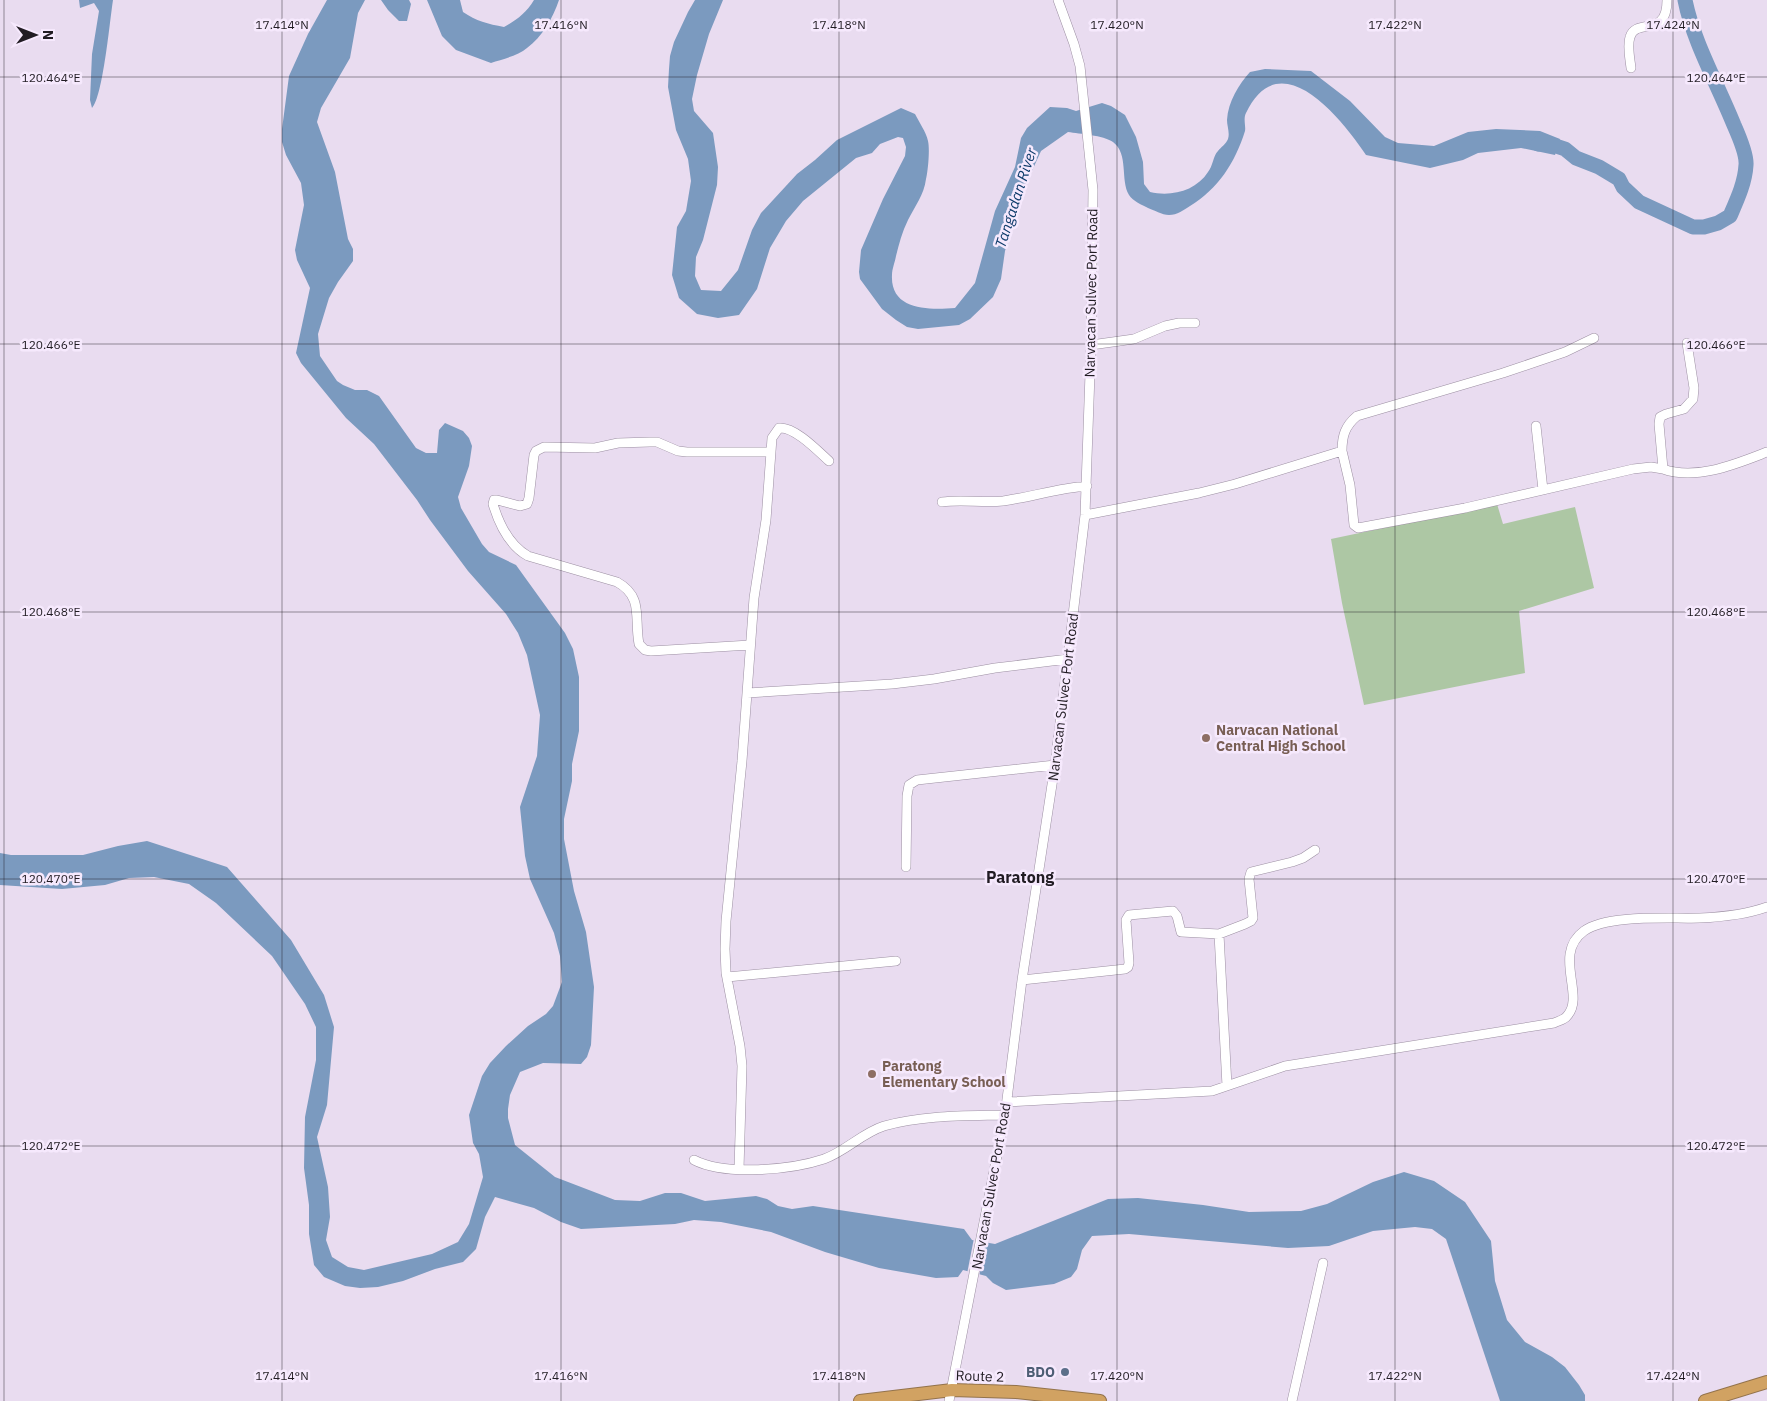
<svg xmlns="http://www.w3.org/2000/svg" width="1767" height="1401" font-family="'IBM Plex Sans',sans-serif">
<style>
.green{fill:#adc7a4}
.water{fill:#7b9abf}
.pier{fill:#e9dcf0}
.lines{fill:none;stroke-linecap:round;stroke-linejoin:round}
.river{stroke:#7b9abf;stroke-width:15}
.minor-casing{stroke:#9c8fa2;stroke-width:10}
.highway-casing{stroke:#93734c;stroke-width:14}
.minor{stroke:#fff;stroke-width:9}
.highway{stroke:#d1a262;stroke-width:12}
.ticks{fill:none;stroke:#211c23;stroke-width:1;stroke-opacity:0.45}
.education-dot{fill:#8d6e63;stroke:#f6e9fd;stroke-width:2}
.service-dot{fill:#5c6f8a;stroke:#f6e9fd;stroke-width:2}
.labels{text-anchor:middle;stroke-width:5;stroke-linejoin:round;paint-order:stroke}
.street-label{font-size:14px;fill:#211c23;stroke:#f6e9fd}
.education-label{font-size:14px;font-weight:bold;fill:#785e54;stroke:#f6e9fd;text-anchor:start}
.service-label{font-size:14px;font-weight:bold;fill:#4e5e75;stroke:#f6e9fd;text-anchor:end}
.water-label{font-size:15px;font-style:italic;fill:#0f3c6b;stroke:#f6e9fd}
.quarter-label{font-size:16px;font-weight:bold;fill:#211c23;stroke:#f6e9fd}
.ticks-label{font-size:12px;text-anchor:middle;fill:#211c23;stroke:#f6e9fd;stroke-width:5;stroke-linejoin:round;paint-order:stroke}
</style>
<rect width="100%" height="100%" fill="#e9dcf0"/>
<path class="green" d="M1497,504L1503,524L1575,507L1594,588L1519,611L1525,673L1364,705L1342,603L1331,539Z"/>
<path class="water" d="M79,0H113C110,19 103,97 92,108L90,100L92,54L99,11L94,3L80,8Z
M327,0H365L358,13L350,58L321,108L317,122L335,172L348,239L353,249V261L338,282L329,298L318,334L320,356L337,381L343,385L355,390H367L379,396L416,448L426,453H437L439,430L445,423L463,431L469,438L472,446L469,466L458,497L461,508L482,544L489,552L516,565L565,633L573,649L579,677V731L572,764V781L564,819V839L574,891L586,932L594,987L591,1045L587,1057L581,1064L543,1063L520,1072L510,1095L508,1109V1118L515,1145L555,1177L615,1200L640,1201L665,1193H681L705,1201L756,1196L767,1199L778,1206L792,1209L813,1206L964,1229L972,1240L995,1244L1108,1199L1138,1198L1203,1205L1249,1212L1301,1211L1327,1204L1373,1182L1404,1172L1434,1181L1465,1202L1491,1241L1495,1281L1507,1320L1525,1342L1552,1357L1565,1367L1579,1385L1585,1395V1401H1500L1446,1239L1432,1229L1415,1227L1373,1231L1329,1246L1288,1248L1129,1234L1092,1236L1082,1250L1077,1269L1071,1277L1054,1284L1006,1290L993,1283L986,1276L963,1270L958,1277L936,1278L879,1268L825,1252L771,1232L721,1222L694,1220L675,1224L581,1229L561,1222L534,1208L495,1197L485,1217L476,1249L463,1262L435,1269L403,1281L378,1287L360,1288L345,1286L324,1277L314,1265L309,1234V1205L304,1168L305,1117L316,1060V1027L305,1004L272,956L216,903L189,884L154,877L129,878L105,885L62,889L0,885V853L11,855H83L118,846L147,841L227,867L291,940L324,995L334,1027L327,1105L317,1137L328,1187L330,1217L326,1240L332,1257L348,1267L364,1270L432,1254L458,1242L469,1224L483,1177L479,1154L473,1143L469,1115L482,1076L490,1063L506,1046L528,1026L546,1014L553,1006L562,982L560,956L554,933L530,879L525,856L520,807L537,756L540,715L527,655L518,633L506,614L468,571L430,520L417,500L374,444L346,418L301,363L296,353L310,288L297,260L295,250L304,205L301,183L286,155L282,142V129L289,76L308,34Z
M381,0H409L411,4L407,21H399L388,10Z
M427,0H460L463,12C476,21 488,24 504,27C517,20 526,13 534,0H559C553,18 542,37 527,48C518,56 502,59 491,63L456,50L442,36Z
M695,0H723L709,34L697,75L692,99L694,111L713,133L718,167L717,185L703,240L696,257L695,276L701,290L721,291L738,270L752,230L761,213L797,174L815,160L837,140L901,108L915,114C919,122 926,132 928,141C930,149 928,171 926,179C924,195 915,206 908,220C902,232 899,244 896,256C895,262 892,269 892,275C890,311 930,310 955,308L975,283L995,211L1015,167L1021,138L1027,128L1050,107L1067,108L1076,111L1102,103L1111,106L1125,115L1136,137L1143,162L1144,184L1150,192C1171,197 1196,191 1208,172C1213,166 1213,156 1218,151C1221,147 1226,144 1228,139C1230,133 1227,126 1227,120C1228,102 1239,84 1250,72L1265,69L1311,71L1350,101L1385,137L1398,143L1434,146L1468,132L1496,129L1540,131L1560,139L1555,155L1521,148L1478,153L1463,160L1430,168L1366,155C1342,119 1280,41 1246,113C1243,119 1246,126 1245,131C1235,163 1218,189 1190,206C1184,210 1177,215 1169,215C1162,215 1154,210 1148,208C1142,205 1133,201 1129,195C1120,180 1129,154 1113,142C1103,135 1080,134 1068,132L1041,151L1022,193L1005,251L1001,279L993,297L970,319L959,325L918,329L907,327L896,320L882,309L860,279L859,272L861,250L883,199L905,156L906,147L903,138L898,137L880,144L872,153L856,158L803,201L786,221L770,248L757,289L739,315L718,318L697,314L679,298L672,275L677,227L686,211L691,181L688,159L676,130L668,87L669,69L670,56L674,42L688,12Z"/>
<path class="pier" d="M974,1238L986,1241L979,1277L967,1274Z"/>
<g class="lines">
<path class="river" d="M1538,144L1547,143L1565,149L1576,158L1599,167L1619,179L1623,187L1639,202L1693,227H1704L1718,223L1730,216C1737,200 1745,183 1746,165C1747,155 1738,134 1734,125C1718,85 1693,41 1685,0"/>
<defs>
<path id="minor" d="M1631,68C1630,59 1627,46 1630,37C1636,17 1667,39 1667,0
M1687,343L1694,388L1693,399L1684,409L1666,414L1660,417L1659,424L1663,469C1696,481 1736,464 1767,452
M1091,345L1134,339L1165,326L1179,323H1195
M1536,426L1543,490
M1342,451C1342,436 1345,426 1357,416L1503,373L1565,352L1594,338
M942,502C961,499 982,503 1003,501C1031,497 1059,488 1087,486
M1085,515L1199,493L1235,484L1342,451L1350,485L1354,525L1358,528L1465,508L1633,469L1651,467L1663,469
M750,645L651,651L645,650L639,644C634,618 644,597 617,582L528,556C510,546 499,524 493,504L494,500H497L520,506L527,504L529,498L534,455L536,451L544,447L595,448L618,443L650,442H657L678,451L687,452H770
M747,693L892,684L934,679L995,668L1068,659
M906,867L907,796L909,785L917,780L1055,765
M1219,934L1227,1086
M727,977L896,961
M1022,980L1125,969L1128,967L1129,963L1126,920L1129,915L1173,911L1177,916L1181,932L1219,934L1245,924L1251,921L1253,918L1249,879L1251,872L1292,862L1303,858L1315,850
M1007,1102L1212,1091L1285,1066L1554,1023C1558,1021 1564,1020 1567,1016C1586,996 1552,954 1584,931C1607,914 1670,919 1700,918C1723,917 1745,915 1767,907
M694,1160C725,1176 791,1170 824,1159C846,1151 862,1133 884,1126C923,1115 965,1116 1005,1115
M739,1169L742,1066L740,1046L726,973L725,949L726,921L742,761L754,598L766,520L772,438L779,428C794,426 818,451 829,461
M949,1401L1005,1115L1022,980L1055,765L1085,515L1091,345L1093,190L1080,66L1074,44L1058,0
M1292,1401L1323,1263"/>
<path id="highway" d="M860,1401L952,1390L1016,1392L1100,1401
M1705,1401L1767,1382"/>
</defs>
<use href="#minor" class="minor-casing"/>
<use href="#highway" class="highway-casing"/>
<use href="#minor" class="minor"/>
<use href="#highway" class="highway"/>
</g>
<path class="ticks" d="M4,0V1401M282,0V1401M561,0V1401M839,0V1401M1117,0V1401M1395,0V1401M1673,0V1401M0,77H1767M0,344H1767M0,612H1767M0,879H1767M0,1146H1767"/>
<g class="education-dot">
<circle cx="1206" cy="738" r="5"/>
<circle cx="872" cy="1074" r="5"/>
</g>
<circle class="service-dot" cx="1065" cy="1372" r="5"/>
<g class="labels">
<g class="street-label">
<text transform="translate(1091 293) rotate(-89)" y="5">Narvacan Sulvec Port Road</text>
<text transform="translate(1063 697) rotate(-83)" y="5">Narvacan Sulvec Port Road</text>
<text transform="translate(991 1186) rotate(-80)" y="5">Narvacan Sulvec Port Road</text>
<text transform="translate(980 1376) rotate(2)" y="5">Route 2</text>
</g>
<g class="education-label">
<text x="1216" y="735">Narvacan National<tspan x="1216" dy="16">Central High School</tspan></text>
<text x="882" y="1071">Paratong<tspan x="882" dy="16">Elementary School</tspan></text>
</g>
<g class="service-label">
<text x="1055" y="1377">BDO</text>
</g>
<g class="water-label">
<text transform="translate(1016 198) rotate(-72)" y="5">Tangadan River</text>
</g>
<g class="quarter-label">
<text x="1020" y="883">Paratong</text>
</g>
</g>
<g class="ticks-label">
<text x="282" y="29">17.414°N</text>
<text x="561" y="29">17.416°N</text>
<text x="839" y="29">17.418°N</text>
<text x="1117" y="29">17.420°N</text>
<text x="1395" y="29">17.422°N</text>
<text x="1673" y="29">17.424°N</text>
<text x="1716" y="82">120.464°E</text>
<text x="51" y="82">120.464°E</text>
<text x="1716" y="349">120.466°E</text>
<text x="51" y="349">120.466°E</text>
<text x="1716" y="616">120.468°E</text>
<text x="51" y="616">120.468°E</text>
<text x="1716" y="883">120.470°E</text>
<text x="51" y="883">120.470°E</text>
<text x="51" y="1150">120.472°E</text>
<text x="1716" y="1150">120.472°E</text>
<text x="282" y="1380">17.414°N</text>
<text x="561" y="1380">17.416°N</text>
<text x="839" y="1380">17.418°N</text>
<text x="1117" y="1380">17.420°N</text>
<text x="1395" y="1380">17.422°N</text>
<text x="1673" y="1380">17.424°N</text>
</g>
<g transform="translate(35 35) rotate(90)" stroke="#f6e9fd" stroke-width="4" paint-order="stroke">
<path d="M0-4L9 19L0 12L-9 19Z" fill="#211c23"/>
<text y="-8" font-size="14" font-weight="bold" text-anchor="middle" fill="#211c23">N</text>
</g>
</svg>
